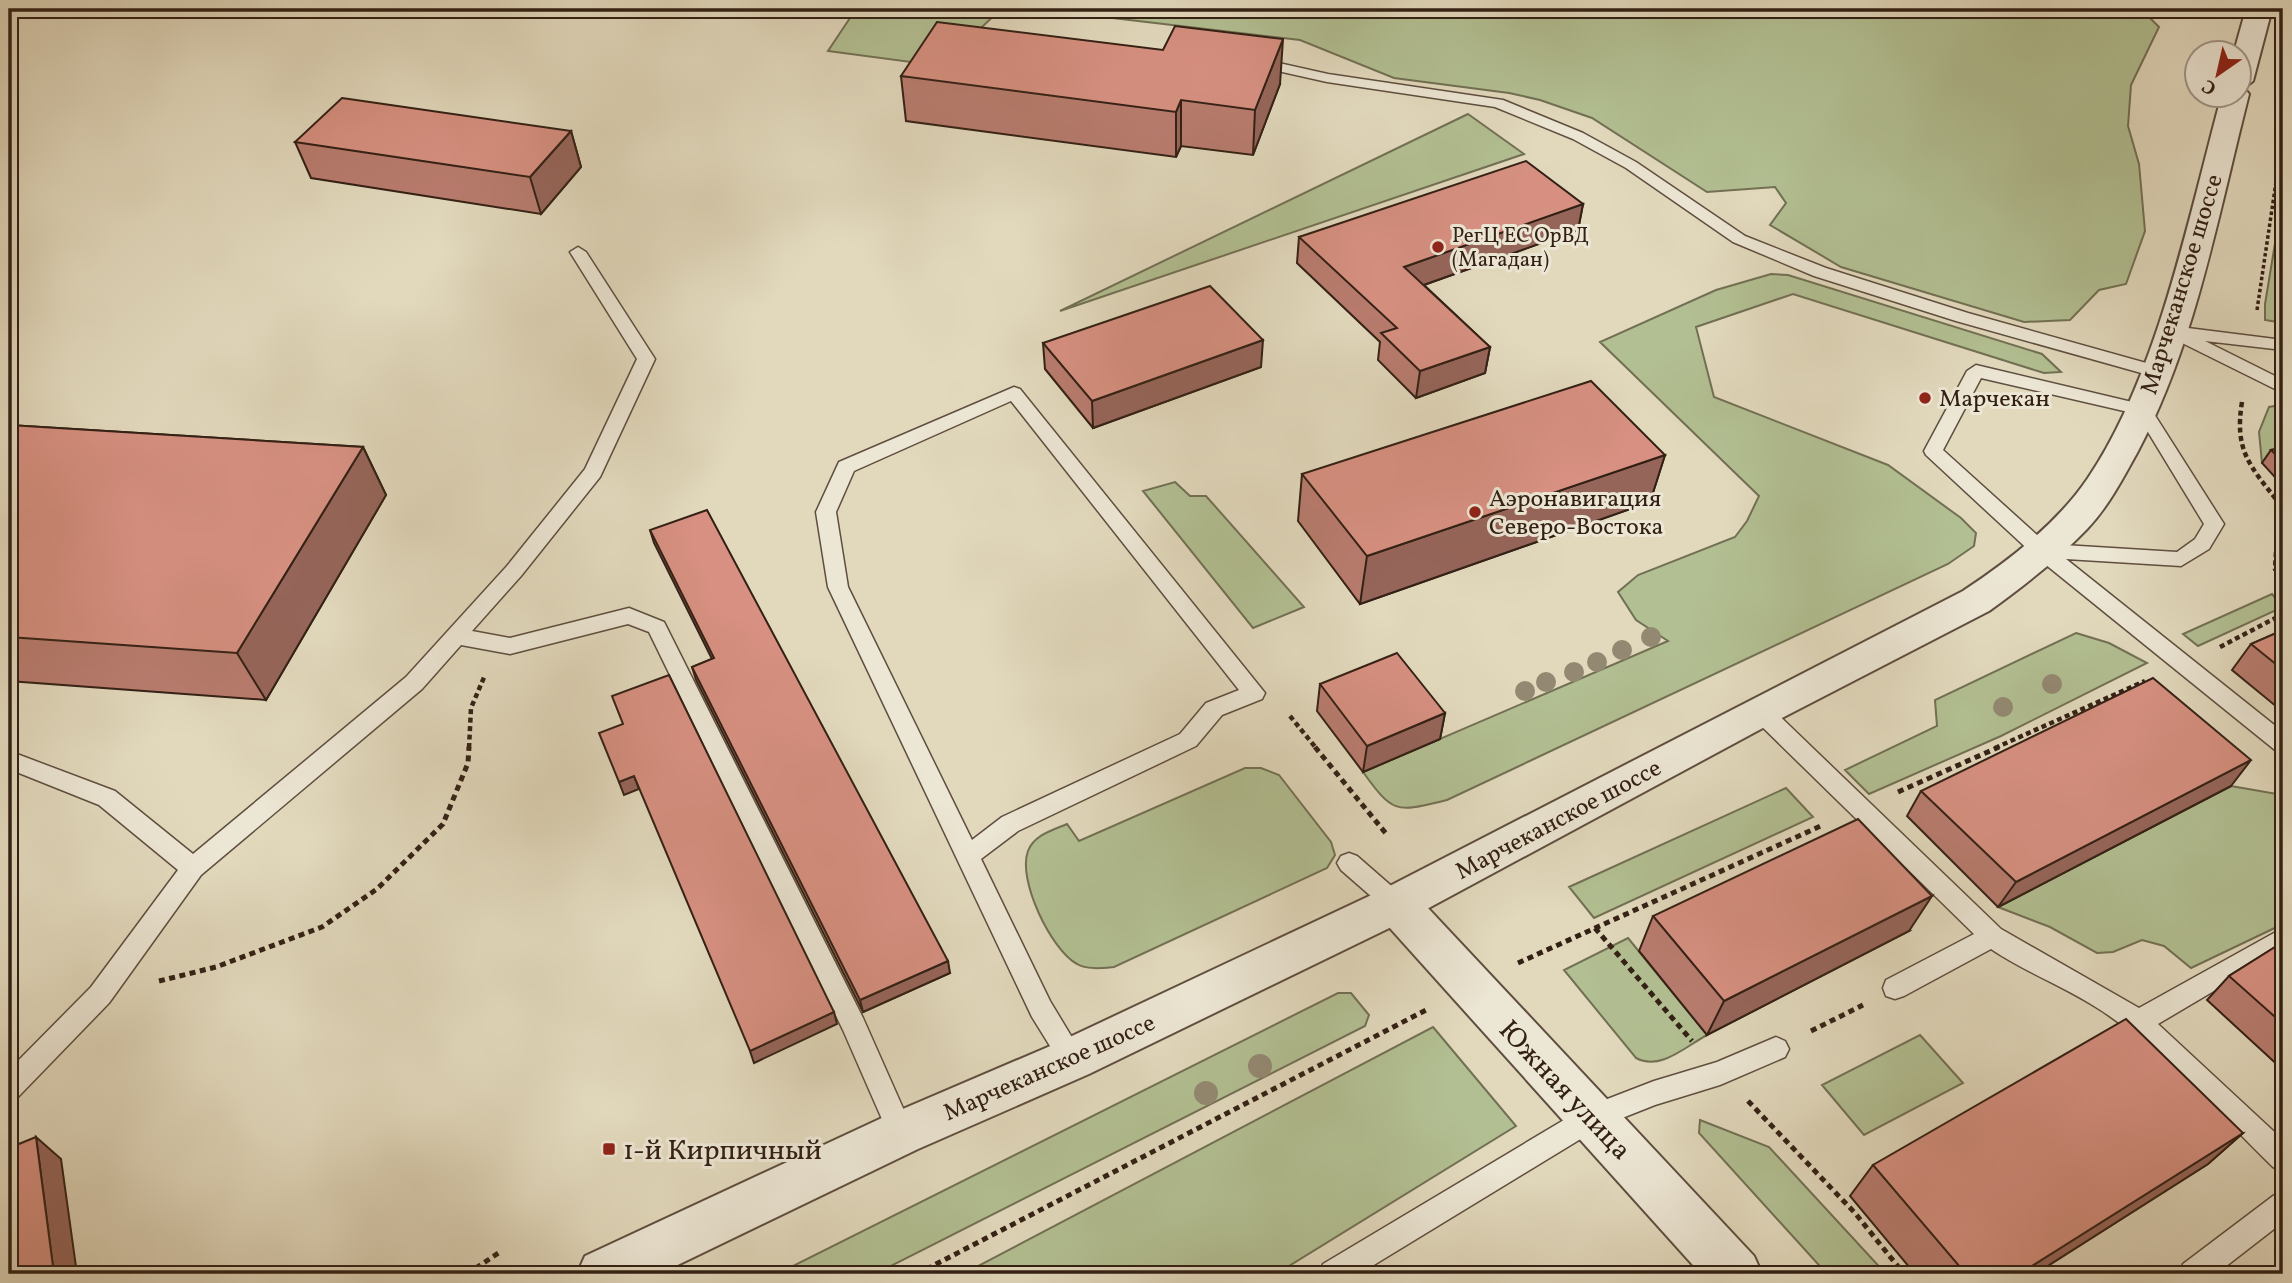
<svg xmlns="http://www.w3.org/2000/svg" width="2292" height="1283" font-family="Vollkorn,serif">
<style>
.green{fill:#b2bf92;stroke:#727054;stroke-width:2}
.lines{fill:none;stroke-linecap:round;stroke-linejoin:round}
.service-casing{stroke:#5f4e3f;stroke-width:3}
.minor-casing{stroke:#5f4e3f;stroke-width:4}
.tertiary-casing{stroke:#5f4e3f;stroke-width:4}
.path-far2{stroke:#332015;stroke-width:3.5;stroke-dasharray:3.5 2.5;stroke-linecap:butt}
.path-far1{stroke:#332015;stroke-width:4.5;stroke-dasharray:5 3.5;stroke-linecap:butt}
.path{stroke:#332015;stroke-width:5;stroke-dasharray:6 4.5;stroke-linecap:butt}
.service{fill:#ece6d4;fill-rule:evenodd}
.minor{fill:#ece6d4;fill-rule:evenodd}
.tertiary{fill:#ece6d4;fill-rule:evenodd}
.tree{fill:#938972}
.wall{fill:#b97c6f;stroke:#332015;stroke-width:2}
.shaded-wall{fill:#96655a;stroke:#332015;stroke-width:2}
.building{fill:#d79081;stroke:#332015;stroke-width:2}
.poi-dot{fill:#8f2418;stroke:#ece6d4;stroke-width:2.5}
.labels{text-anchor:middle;stroke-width:6;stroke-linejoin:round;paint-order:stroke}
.far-poi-label{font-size:21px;fill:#332015;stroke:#ece6d4;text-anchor:start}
.street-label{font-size:24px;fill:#332015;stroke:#ece6d4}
.poi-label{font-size:24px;fill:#332015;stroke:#ece6d4;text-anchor:start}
.near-street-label{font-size:28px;fill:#332015;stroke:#ece6d4}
.near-poi-label{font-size:28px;fill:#332015;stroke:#ece6d4;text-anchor:start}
</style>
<rect width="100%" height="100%" fill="#e2d9bd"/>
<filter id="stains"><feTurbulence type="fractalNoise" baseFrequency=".00286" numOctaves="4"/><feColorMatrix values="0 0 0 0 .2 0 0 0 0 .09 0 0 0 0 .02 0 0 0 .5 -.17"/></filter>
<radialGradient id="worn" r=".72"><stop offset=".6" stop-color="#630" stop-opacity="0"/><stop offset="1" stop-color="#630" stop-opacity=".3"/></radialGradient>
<path class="green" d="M856,9H1001L941,66L828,51Z
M1036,9H2141L2159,27L2131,85L2128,126L2139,164L2145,231L2126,284L2099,290L2070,320L2024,322L1841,267L1770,225L1786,203L1775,187L1707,192L1592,118L1540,100L1509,93L1394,78L1300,40Z
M1468,114L1524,154L1060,311Z
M2283,195V323L2265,320V304Z
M1771,274L1788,275L2042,354L2061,372L2044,373L1793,294L1696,327L1714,397L1888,465L1961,518L1976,533L1974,546L1948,564L1447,800C1396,812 1394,815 1363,772L1668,641L1636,620L1618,592L1638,575L1735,537L1747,521L1759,496L1600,342L1716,290Z
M2280,405L2283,407V461L2262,463L2259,432L2269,407Z
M1175,482L1190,496H1206L1304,607L1253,628L1143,491Z
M2272,594L2283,607L2198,646L2183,634Z
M2076,633L2109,643L2147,663L2001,736L1869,794L1845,770L1937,726L1935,700Z
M1245,768H1261L1279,775L1331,842L1335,855L1327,868L1114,967C1103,968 1087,970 1077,964C1051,950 1017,879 1028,851C1034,835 1053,830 1067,824L1079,841Z
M2231,786L2283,795V924L2191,968L2164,946L2142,940L2113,952L2097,953L2050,927L1998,907Z
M1786,788L1813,817L1594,918L1569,887Z
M1628,938L1707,1035C1685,1047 1660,1071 1636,1058L1564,970Z
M1338,993H1351L1369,1015L1365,1026L875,1274H777Z
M1433,1027L1516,1126L1276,1274H963Z
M1920,1035L1963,1083L1864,1135L1822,1085Z
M1700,1120L1769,1147L1886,1274H1827L1699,1133Z"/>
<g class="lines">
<defs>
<path id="service" d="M1252,57L1328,74L1503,100L1583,133L1636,162L1745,236L1826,268L1968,313L2164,368L2167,372L2164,376H2152L1956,321L1814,276L1733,242L1626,168L1573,139L1495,107L1327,82L1247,64L1245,61Z
M578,247L586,252L655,359L600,477L521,576L472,631L510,638L629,608L664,622L863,1018L914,1133L910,1142L901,1146L892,1142L843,1030L649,632L628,624L510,654L461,645L422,689L201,875L109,1003L18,1097L9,1100V1070L91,987L178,870L99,805L9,769V751L115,791L193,854L406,677L507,566L585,469L637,359L570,252Z
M2172,326L2283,340V350L2205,341L2283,380V393L2166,335L2163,331Z
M1976,365L2149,406L2224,524L2209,549L2181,566L2066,559L2283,732V753L2275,750L2035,556L1926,455L1924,451L1967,371ZM1981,378L2137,414L2204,524L2195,539L2177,552L2047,544L1943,450Z
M1014,387L1020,389L1265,693L1262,699L1222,715L1196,746L1018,831L981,859L1050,1001L1085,1059L1081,1067L1072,1071L1063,1067L1032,1017L828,587L816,512L839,462ZM1011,401L1239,690L1206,703L1180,734L1002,817L972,840L848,587L836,512L854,471Z
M1760,703L1768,705L2001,929L2139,1008L2283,928V950L2158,1024L2283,1140V1171L2273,1167C2220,1115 2169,1057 2108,1015C2071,989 2028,974 1991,949L1904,996L1895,999L1886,996L1883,988L1886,980L1974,934L1752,717L1749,711L1752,705Z
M1349,853L1357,856L1404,897L1408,904L1404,911L1396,914L1388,911L1341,870L1337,863L1341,856Z
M1776,1037L1785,1041L1789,1049L1785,1057L1720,1085L1655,1105L1602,1126L1359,1274H1319L1323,1264L1584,1108L1654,1081L1717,1062Z
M2283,1192V1222L2216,1274H2179L2183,1264L2273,1196Z"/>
<path id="minor" d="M1396,885L1412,891L1754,1256L1762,1274H1701L1380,917L1374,904L1380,891Z"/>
<path id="tertiary" d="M2246,9H2272L2253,81L2244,88L2249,94C2218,215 2196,343 2137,453C2122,480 2108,507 2087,529C2058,559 2024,586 1989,611L1774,722L1412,917L1089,1074L918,1149L659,1274H577L585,1256L884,1117L1055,1044L1380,891L1963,591C2008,561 2057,524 2088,478C2158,375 2189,215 2222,94H2240V52H2234Z"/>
</defs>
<use href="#service" class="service-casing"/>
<use href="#minor" class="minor-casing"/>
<use href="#tertiary" class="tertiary-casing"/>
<path class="path-far2" d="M2257,310L2283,135"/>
<path class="path-far1" d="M2242,402C2234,451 2250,466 2279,503L2275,569L2283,581
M2220,647L2283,614
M1290,716L1316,748
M469,748L471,708L485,675
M1995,748L2145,681"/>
<path class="path" d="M1315,747L1388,836
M1898,792L1999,747
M1595,928L1692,1041
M1518,963L1823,825
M159,981L216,967L322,927L377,889L443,824L468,763L469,747
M1811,1031L1863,1005
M1748,1101L1855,1213L1904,1274
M467,1274L500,1252
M917,1274L1426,1010"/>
<use href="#service" class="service"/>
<use href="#minor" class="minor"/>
<use href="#tertiary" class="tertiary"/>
</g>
<g class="tree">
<circle cx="1651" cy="637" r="10"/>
<circle cx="1622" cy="650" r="10"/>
<circle cx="1597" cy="662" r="10"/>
<circle cx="1574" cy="672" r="10"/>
<circle cx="1546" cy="682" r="10"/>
<circle cx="2052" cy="684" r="10"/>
<circle cx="1525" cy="691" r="10"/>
<circle cx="2003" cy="707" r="10"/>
<circle cx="1260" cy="1066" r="12"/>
<circle cx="1206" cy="1093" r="12"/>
</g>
<path class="wall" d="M901,76L1280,84L1253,155L1181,146L1176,157L906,121Z
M571,131L581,167L541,214L311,178L295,142Z
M1583,204L1578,230L1424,285L1490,347L1485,373L1416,398L1378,360L1380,342L1297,263L1299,237Z
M1043,343L1261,367L1093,428L1045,369Z
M9,425L363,447L386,495L266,700L9,681Z
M2283,448V486L2262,463L2271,450Z
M1665,455L1650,502L1360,604L1298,521L1302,474Z
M650,530L950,973L863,1012L696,680L692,667L712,659L654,543Z
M2283,630V712L2232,670L2251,644Z
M1320,684L1445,713L1440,739L1363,772L1317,711Z
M2231,786L1998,907L1907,816L1921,791Z
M1653,916L1909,931L1707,1035L1639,951Z
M2283,942V1070L2207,1000L2229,976Z
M2243,1133L2208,1164L2035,1274H1915L1850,1196L1873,1165Z"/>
<path class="shaded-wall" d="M1283,39L1280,84L1253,155L1255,110Z
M1181,100V146L1176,157V112Z
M571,131L581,167L541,214L530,177Z
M1583,204L1578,230L1401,293L1404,267Z
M1263,340L1261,367L1093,428L1092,401Z
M1490,347L1485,373L1416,398L1420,371Z
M363,447L386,495L266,700L237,653Z
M1665,455L1650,502L1360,604L1367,556Z
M1445,713L1440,739L1363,772L1367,746Z
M2251,760L2231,786L1998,907L2016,882Z
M634,776L639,789L624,795L619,782Z
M1932,896L1909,931L1707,1035L1724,1001Z
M948,961L950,973L863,1012L860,1000Z
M834,1012L837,1024L754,1063L750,1051Z
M2243,1133L2208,1164L2035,1274H2019Z
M36,1137L61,1159L77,1274H54Z"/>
<path class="building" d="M937,22L1163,50L1175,26L1283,39L1255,110L1181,100L1176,112L901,76Z
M342,98L571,131L530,177L295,142Z
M1526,161L1583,204L1404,267L1490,347L1420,371L1381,333L1397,328L1299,237Z
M1210,286L1263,340L1092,401L1043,343Z
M1591,381L1665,455L1367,556L1302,474Z
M9,425L363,447L237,653L9,637Z
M2283,448V462L2271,450Z
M707,510L948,961L860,1000L692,667L714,658L650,530Z
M2283,630V670L2251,644Z
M1397,653L1445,713L1367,746L1320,684Z
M669,675L834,1012L750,1051L634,776L619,782L599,733L623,724L612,696Z
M2153,678L2251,760L2016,882L1921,791Z
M1858,819L1932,896L1724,1001L1653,916Z
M2283,942V1024L2229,976Z
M2126,1019L2243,1133L2019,1274H1966L1873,1165Z
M36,1137L54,1274H9V1148Z"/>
<g class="poi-dot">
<circle cx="1438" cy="247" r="7"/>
<circle cx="1925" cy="398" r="7"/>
<circle cx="1475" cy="512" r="7"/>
<rect x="602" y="1142" width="14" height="14" rx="3.5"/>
</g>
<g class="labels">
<g class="far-poi-label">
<text x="1452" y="242">РегЦ ЕС ОрВД<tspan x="1452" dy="24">(Магадан)</tspan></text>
</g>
<g class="street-label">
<text transform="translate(2181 284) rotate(-73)" y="8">Марчеканское шоссе</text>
<text transform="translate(1558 819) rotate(-28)" y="8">Марчеканское шоссе</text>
<text transform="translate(1049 1067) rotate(-24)" y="8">Марчеканское шоссе</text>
</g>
<g class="poi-label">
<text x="1939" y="406">Марчекан</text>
<text x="1489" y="506">Аэронавигация<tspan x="1489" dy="28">Северо-Востока</tspan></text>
</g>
<g class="near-street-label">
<text transform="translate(1566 1089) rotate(47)" y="10">Южная улица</text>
</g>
<g class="near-poi-label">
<text x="623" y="1159">1-й Кирпичный</text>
</g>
</g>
<rect width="2292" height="1283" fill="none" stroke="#e2d9bd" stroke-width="35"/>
<rect x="10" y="10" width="2271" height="1262" fill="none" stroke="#332015" stroke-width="3.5"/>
<rect x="18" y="18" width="2257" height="1248" fill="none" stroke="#332015" stroke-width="2"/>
<g transform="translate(2218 74) rotate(214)"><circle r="33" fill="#ece6d4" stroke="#a29788" stroke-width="2"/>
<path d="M0-5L12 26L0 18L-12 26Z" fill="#8f2418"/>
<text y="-10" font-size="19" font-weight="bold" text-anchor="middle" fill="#332015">С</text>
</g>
<rect width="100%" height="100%" filter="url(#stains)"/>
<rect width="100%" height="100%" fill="url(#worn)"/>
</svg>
